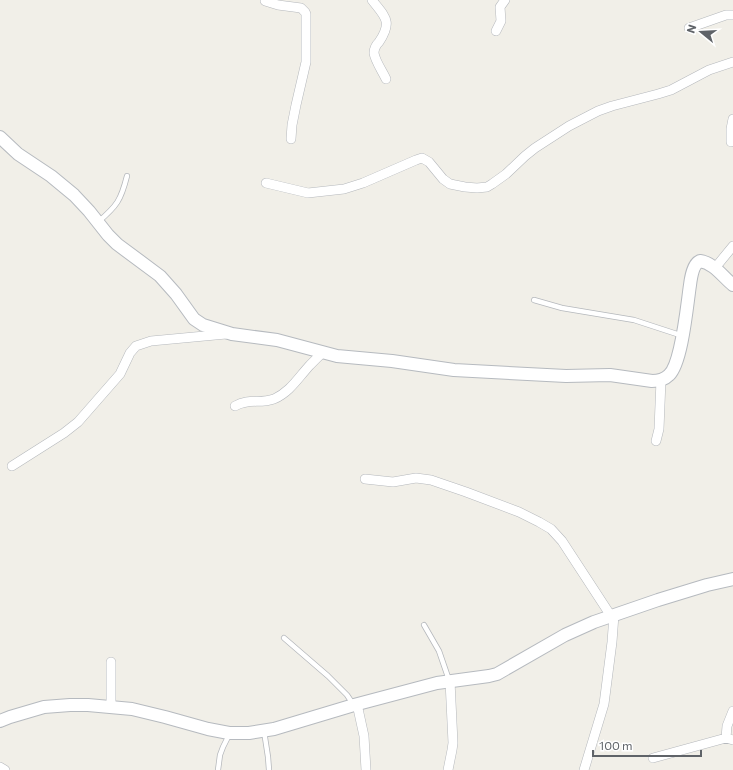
<svg xmlns="http://www.w3.org/2000/svg" width="733" height="770" font-family="Commissioner,sans-serif">
<style>
.lines{fill:none;stroke-linecap:round;stroke-linejoin:round}
.lane-casing{stroke:#b5b8bc;stroke-width:6}
.street-casing{stroke:#b5b8bc;stroke-width:10}
.secondary-casing{stroke:#b6babf;stroke-width:14}
.lane{stroke:#fff;stroke-width:4.5}
.street{stroke:#fff;stroke-width:9}
.secondary{stroke:#fff;stroke-width:12}
</style>
<rect width="100%" height="100%" fill="#f1efe8"/>
<g class="lines">
<defs>
<path id="lane" d="M98,222C117,206 121,200 127,176
M534,300L562,308L634,320L683,336
M424,625L439,651L449,680
M284,638L328,676L347,695L353,704
M264,731L268,757L269,770
M218,770L220,755L223,747L229,735"/>
<path id="street" d="M372,0C385,17 393,21 379,42C376,45 374,49 374,53C375,61 383,72 386,79
M265,1L278,5L301,8L305,12L306,14V62L296,105L292,125L291,139
M689,28L726,15H733
M496,31L501,21L500,7L505,0
M731,142V129L733,119
M266,183L308,193L344,189L363,183L416,160L422,158L429,162L443,179L450,184L465,187L477,188L487,187L492,184L506,174L525,156L535,148L569,126L598,111L612,106L658,94L671,90L709,70L733,62
M715,268L733,246
M235,406C249,398 260,404 274,399C290,392 298,378 310,365C314,361 318,357 323,352
M656,441L659,429L661,380
M12,466L64,433L78,422L120,374L130,353L136,346L151,341L226,334
M365,479L393,482L416,478L431,480L466,492L519,512L539,522L551,529L562,541L611,616
M357,704L364,736L366,770
M111,707V662
M726,738L727,726L733,711
M653,758L726,738L733,740
M0,767L5,770
M448,770L452,750L453,743L450,681
M584,770L604,704L612,642L614,615"/>
<path id="secondary" d="M0,137L18,154L51,176L74,195L89,211L108,235L117,244L160,276L176,294L194,319L203,325L232,334L277,340L337,356L392,361L454,370L566,376L610,375L652,381C658,381 664,380 669,375C682,363 687,305 690,285C691,277 693,264 700,261C714,263 723,277 733,285
M0,721L10,717L44,707L70,705H88L132,709L165,717L208,729L229,733H249L274,729L354,705L437,683L489,676L497,674L565,635L594,622L658,600L707,585L733,579"/>
</defs>
<use href="#lane" class="lane-casing"/>
<use href="#street" class="street-casing"/>
<use href="#secondary" class="secondary-casing"/>
<use href="#lane" class="lane"/>
<use href="#street" class="street"/>
<use href="#secondary" class="secondary"/>
</g>
<g transform="translate(701 32) rotate(288)" stroke="#ffffff" stroke-width="3" paint-order="stroke">
<path d="M0-3L7 15L0 10L-7 15Z" fill="#5f6368"/>
<text y="-6" font-size="11" font-weight="bold" text-anchor="middle" fill="#5f6368">N</text>
</g>
<path d="M593 750v6h108v-6" fill="none" stroke="#5f6368" stroke-width="2"/>
<text x="599" y="750" font-size="12" fill="#5f6368" stroke="#ffffff" stroke-width="3" paint-order="stroke">100 m</text>
</svg>
